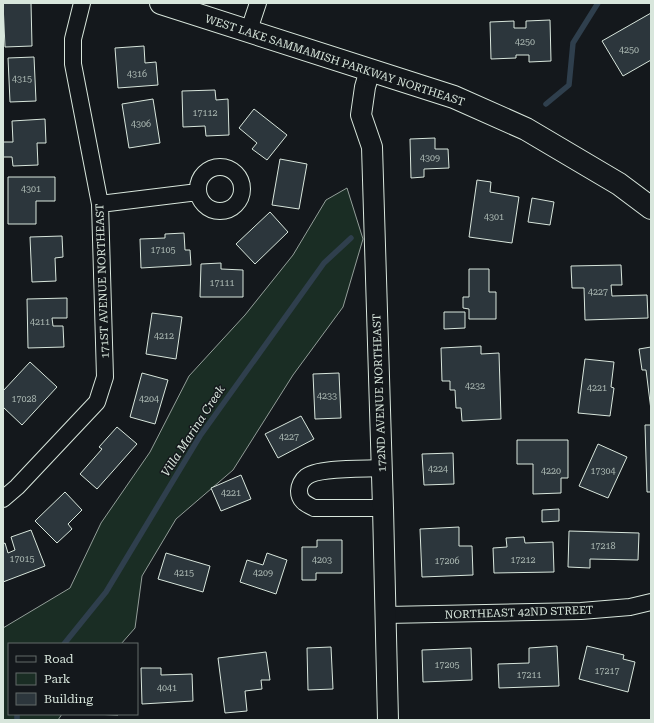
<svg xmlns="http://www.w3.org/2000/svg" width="654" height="723" font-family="'Roboto Serif',serif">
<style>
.green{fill:#1a2d24;stroke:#939e99}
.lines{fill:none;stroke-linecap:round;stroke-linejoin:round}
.stream{stroke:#2f3f4d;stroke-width:5.5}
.building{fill:#2c363c;stroke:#d8e6dc}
.minor-casing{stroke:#d8e6dc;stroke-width:18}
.tertiary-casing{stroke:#d8e6dc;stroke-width:22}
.secondary-casing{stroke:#d8e6dc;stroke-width:24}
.minor{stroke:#14181c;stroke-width:16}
.tertiary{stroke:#14181c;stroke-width:20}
.secondary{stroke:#14181c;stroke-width:22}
.labels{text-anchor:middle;stroke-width:3;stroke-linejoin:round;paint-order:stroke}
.number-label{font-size:9px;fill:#adbab4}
.street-label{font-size:11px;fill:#d8e6dc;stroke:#14181c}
.water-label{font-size:12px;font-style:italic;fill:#d8e6dc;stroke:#14181c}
</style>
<rect width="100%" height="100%" fill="#14181c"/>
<path class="green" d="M347,188L363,239L343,307L293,375L233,470L176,519L142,576L135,628L121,644H9V714H62L58,720H3V628L70,588L101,523L150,452L189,376L245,315L293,255L326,200Z"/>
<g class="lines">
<path class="stream" d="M546,104L569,85L573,43L598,3
M64,644L106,592L200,436L324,263L351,238
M17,720V714"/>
</g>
<path class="building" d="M3,3H31L32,46L5,47Z
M651,13V60L623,76L602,41Z
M550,20L551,61L529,62V55H516V58L491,59L490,22L514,21V28H526V21Z
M144,46L145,63L156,62L158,85L118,88L115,48Z
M34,57L36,101L10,102L8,58Z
M215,90L216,100L228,99L229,135L206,136L205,126L183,127L182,91Z
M153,99L160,143L129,148L122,104Z
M254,109L287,135L267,160L252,149L257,143L239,128Z
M45,119L46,143H37L38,165L13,166L12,157H3V142H13L12,121Z
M435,138V149H448L449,168L424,169V177L411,178L410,139Z
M280,159L307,164L299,209L272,205Z
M8,177H55V201H36V224H8Z
M477,180L491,182L490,192L519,197L512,243L469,237Z
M532,198L554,202L550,225L528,222Z
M270,212L288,232L255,264L236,244Z
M184,233L185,250H190L191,265L141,268L140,239L165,238V234Z
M62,236L63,257L55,258L56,281L32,282L30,237Z
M221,263V269L243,270V297H200L201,264Z
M621,265L622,285H611L612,296L647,295L648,318L585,320L584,288H572L571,266Z
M469,269H489V292H496V319H469V309L463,308V297H469Z
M67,298V318H52L53,326H63L64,347L28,348L27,299Z
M444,312H465V328L444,329Z
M152,313L182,317L176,359L146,354Z
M481,346V354L499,353L501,419L462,421L461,408H456L455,390H450V381H442L441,348Z
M651,347V410L646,370H642L639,349Z
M585,359L614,362L611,387L614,388L610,416L578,413Z
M30,362L57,387L22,425L3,407V391Z
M142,373L168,380L155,424L130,417Z
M339,373L341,418L315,419L313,374Z
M301,416L314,439L278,458L265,434Z
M645,425H651V492H647Z
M117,427L137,444L97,489L80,474L102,449L99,447Z
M517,440H568V478H561V493L533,494V464H517Z
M598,444L627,457L608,498L579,486Z
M453,453L454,484L424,485L422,454Z
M241,475L251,499L221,511L211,488Z
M65,492L82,510L68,524L72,529L57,543L35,521Z
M559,509V521L542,522V510Z
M459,527V546H472L473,575L422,577L420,529Z
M31,530L45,566L3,582V544L5,543L8,553L15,550L11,537Z
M569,531L639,533L638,560L590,559V568L568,567Z
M524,537L525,543L553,542L554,572L494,573L493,548L507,547L506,538Z
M317,540H342V573H316V580H302V547H317Z
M166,553L210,566L203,592L158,579Z
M267,553L287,560L276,594L240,582L247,560L263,565Z
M557,646L559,686L499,688L498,664L529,663V648Z
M587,646L624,655L623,659L635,662L628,692L579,679Z
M331,647L333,689L308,690L307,648Z
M471,648L472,680L423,682L422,650Z
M266,652L270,680H261L262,689L245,691L247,711L225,713L218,658Z
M141,668H161V675L192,674L193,701L142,704Z
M91,714H118V715Z"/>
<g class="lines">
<defs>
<path id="minor" d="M249,30L258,3
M198 189a22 22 0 1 1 44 0a22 22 0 1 1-44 0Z
M100,204L198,192
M382,468C365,469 317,467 306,477C302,480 299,486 299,491C299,501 306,504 314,508H383
M3,499L17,487L97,402L105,377L100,204L73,64V39L82,3
M386,615L581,611L630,607L651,602"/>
<path id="tertiary" d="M370,70L365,87L361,115L372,147L383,508L388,720"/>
<path id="secondary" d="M161,3L454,97L526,129L619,184L651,208"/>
</defs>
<use href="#minor" class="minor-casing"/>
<use href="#tertiary" class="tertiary-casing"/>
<use href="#secondary" class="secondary-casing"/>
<use href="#minor" class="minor"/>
<use href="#tertiary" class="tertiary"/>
<use href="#secondary" class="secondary"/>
</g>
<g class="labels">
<g class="number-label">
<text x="525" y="45">4250</text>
<text x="629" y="53">4250</text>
<text x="137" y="77">4316</text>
<text x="22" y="82">4315</text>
<text x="205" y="116">17112</text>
<text x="141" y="127">4306</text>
<text x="430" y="161">4309</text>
<text x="31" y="192">4301</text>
<text x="494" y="220">4301</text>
<text x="163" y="253">17105</text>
<text x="222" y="286">17111</text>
<text x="598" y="295">4227</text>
<text x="40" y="325">4211</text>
<text x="164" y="339">4212</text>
<text x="475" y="389">4232</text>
<text x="597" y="391">4221</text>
<text x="327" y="399">4233</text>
<text x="24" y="402">17028</text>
<text x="149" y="402">4204</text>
<text x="289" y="440">4227</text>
<text x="438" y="472">4224</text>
<text x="551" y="474">4220</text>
<text x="603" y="474">17304</text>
<text x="231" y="496">4221</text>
<text x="603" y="549">17218</text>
<text x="22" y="562">17015</text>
<text x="322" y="563">4203</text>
<text x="523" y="563">17212</text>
<text x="447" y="564">17206</text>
<text x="184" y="576">4215</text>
<text x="263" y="576">4209</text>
<text x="447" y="668">17205</text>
<text x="607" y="674">17217</text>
<text x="529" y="678">17211</text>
<text x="167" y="691">4041</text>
</g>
<g class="street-label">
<text transform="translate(335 60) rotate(18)" y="4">WEST LAKE SAMMAMISH PARKWAY NORTHEAST</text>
<text transform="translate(102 281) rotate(-92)" y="4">171ST AVENUE NORTHEAST</text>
<text transform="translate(379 393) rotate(-92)" y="4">172ND AVENUE NORTHEAST</text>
<text transform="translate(519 612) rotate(-2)" y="4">NORTHEAST 42ND STREET</text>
</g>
<g class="water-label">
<text transform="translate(193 431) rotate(-57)" y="4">Villa Marina Creek</text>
</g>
</g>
<rect width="654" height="723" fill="none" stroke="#d8e6dc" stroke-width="8"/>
<rect x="8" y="643" width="130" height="72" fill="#14181c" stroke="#626a69"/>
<rect x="16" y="656" width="20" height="6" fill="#14181c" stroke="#626a69"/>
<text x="44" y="663" font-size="12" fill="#d8e6dc">Road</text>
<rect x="16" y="673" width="20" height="12" fill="#1a2d24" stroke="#626a69"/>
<text x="44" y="683" font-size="12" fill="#d8e6dc">Park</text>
<rect x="16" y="693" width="20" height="12" fill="#2c363c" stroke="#626a69"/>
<text x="44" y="703" font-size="12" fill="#d8e6dc">Building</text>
</svg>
